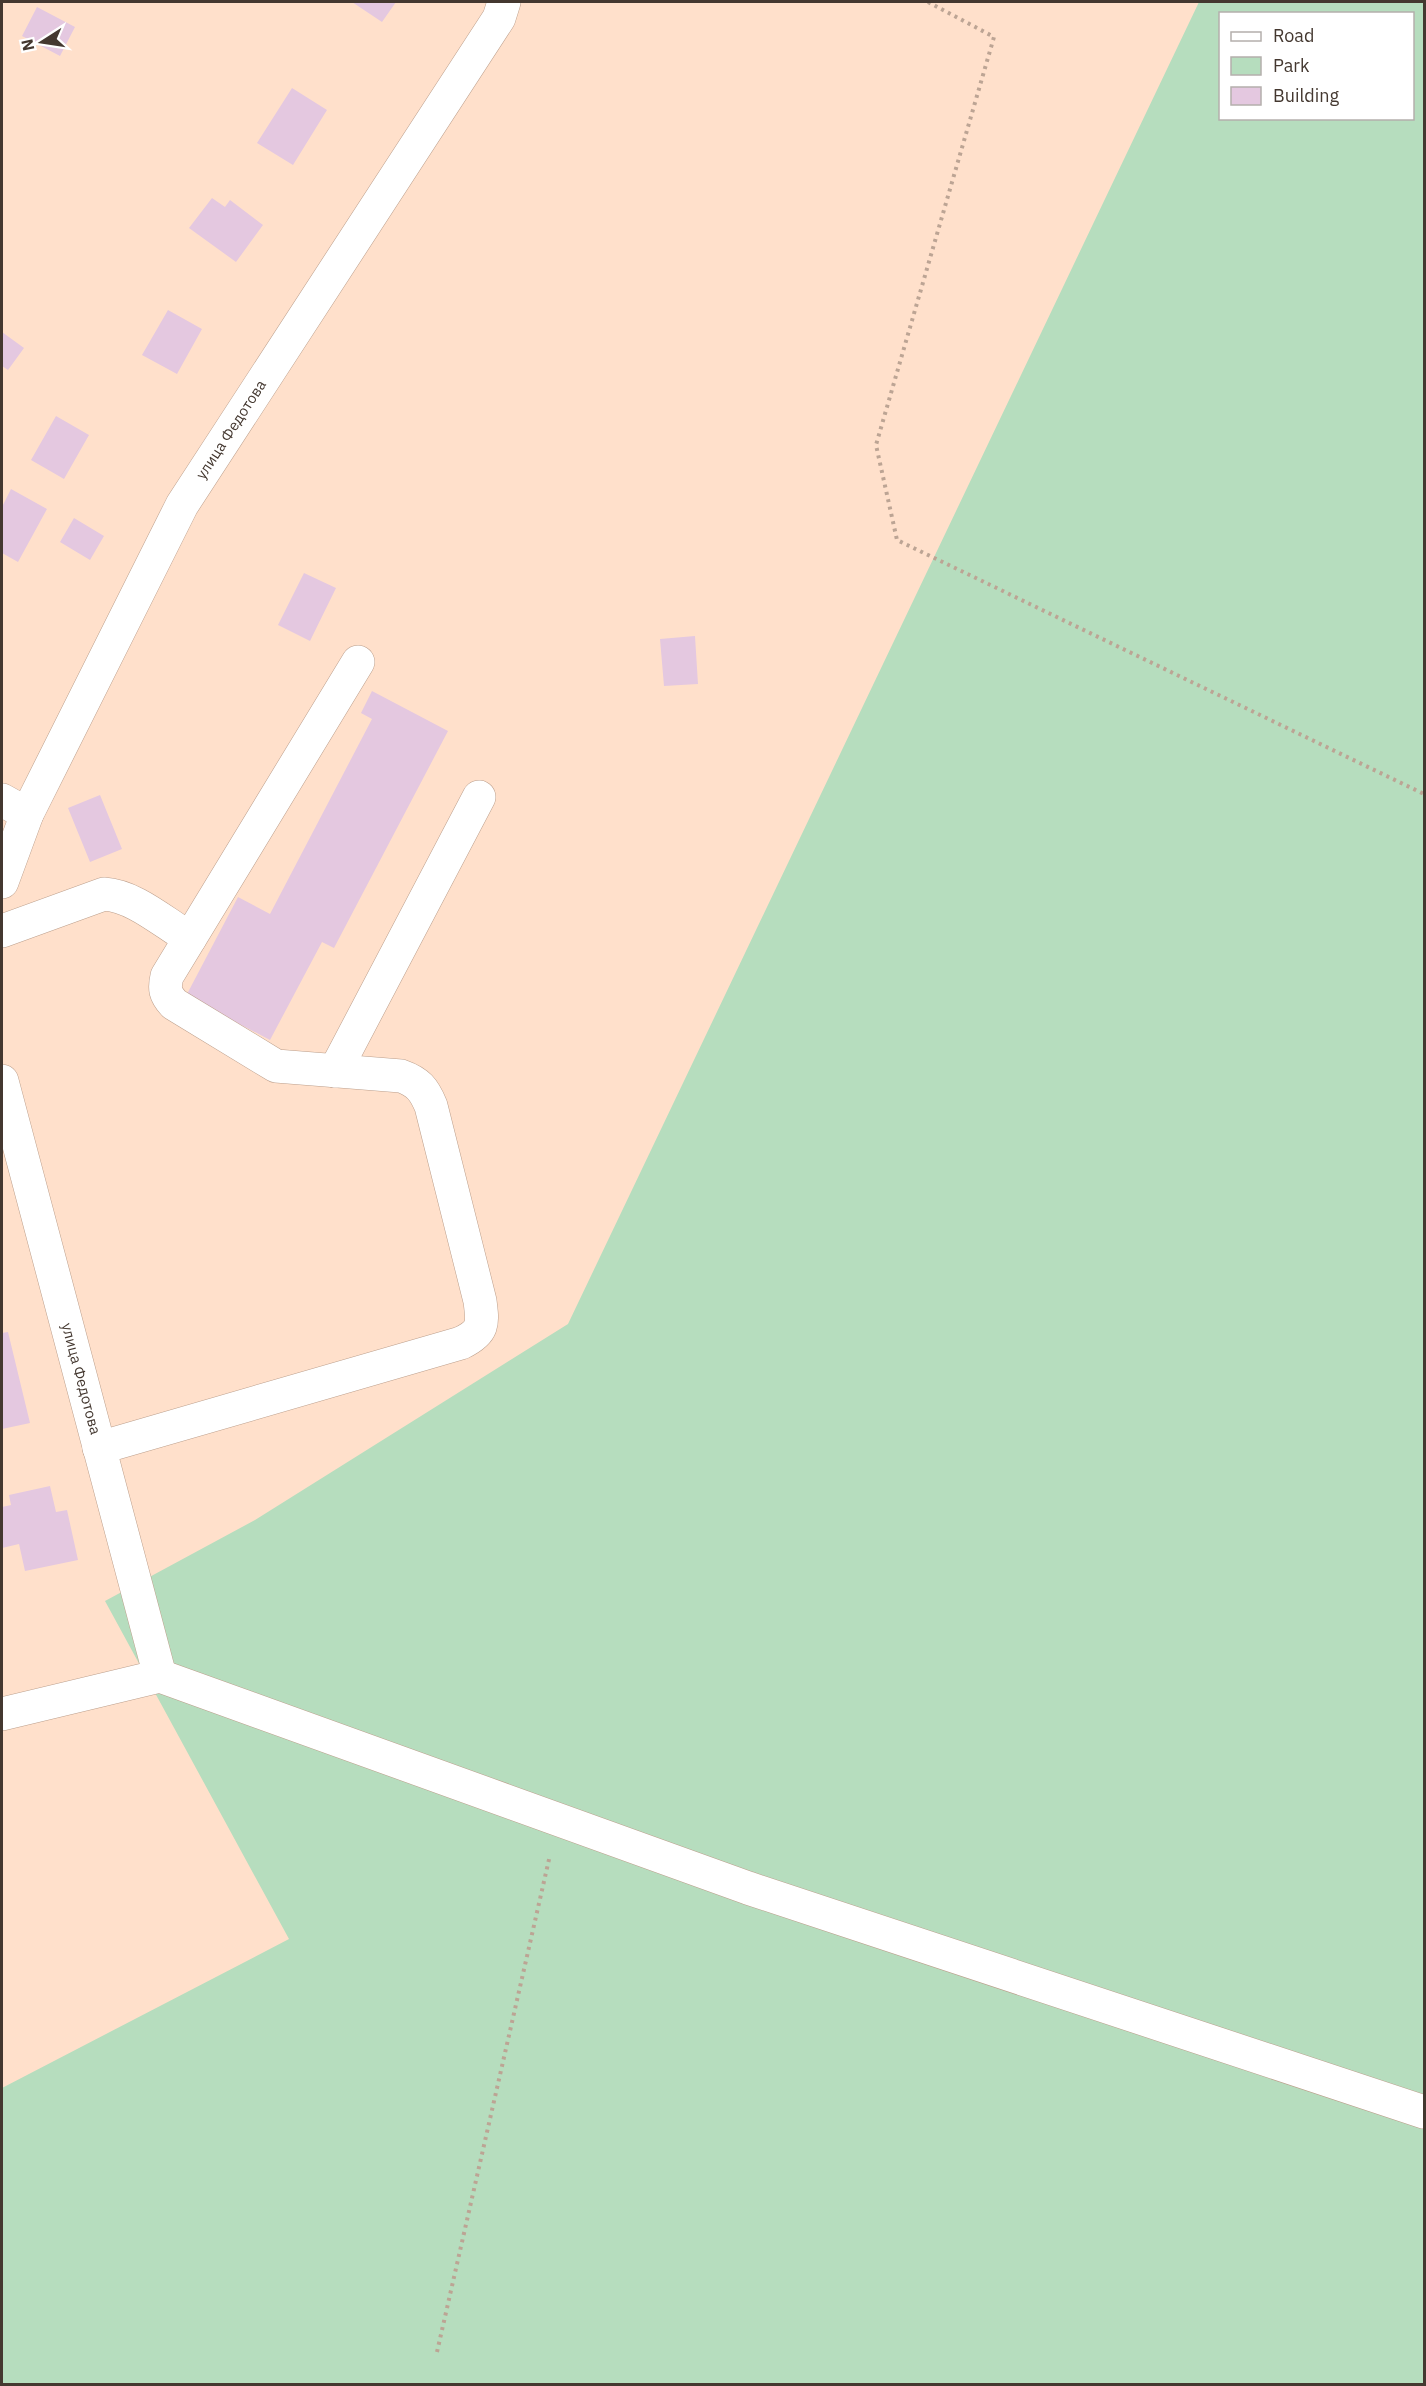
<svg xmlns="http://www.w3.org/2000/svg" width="1426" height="2386" font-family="'IBM Plex Sans',sans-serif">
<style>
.green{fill:#b6ddbe;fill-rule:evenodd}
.building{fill:#e4c8e0}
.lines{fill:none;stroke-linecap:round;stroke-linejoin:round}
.minor-casing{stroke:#bc9f8c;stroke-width:34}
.path{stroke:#bca494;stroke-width:4;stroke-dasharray:3 4.5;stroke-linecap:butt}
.minor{stroke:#fff;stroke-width:33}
.labels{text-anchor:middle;stroke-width:4.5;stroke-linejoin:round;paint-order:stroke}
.street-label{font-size:15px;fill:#443830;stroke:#fff}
</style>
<rect width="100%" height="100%" fill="#ffe0cb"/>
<path class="green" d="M1199,2H1424V2384H2V2088L289,1939L105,1601L255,1520L568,1324ZM1220,14H1412V118H1220Z"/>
<path class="building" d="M352,2H396L382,22Z
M37,7L75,27L60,56L22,36Z
M292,88L327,110L293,165L257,143Z
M212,198L225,207L230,200L263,225L236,262L189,228Z
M168,310L202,329L177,374L142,355Z
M2,332L24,348L8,370L2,366Z
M56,416L89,435L64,479L31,460Z
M11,489L47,509L18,562L2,553V507Z
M74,518L104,536L90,560L60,542Z
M304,573L336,588L310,641L278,625Z
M695,636L698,684L664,686L660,639Z
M372,691L448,731L334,948L322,942L270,1040L186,996L238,897L270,914L372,719L361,713Z
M100,795L122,849L90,862L68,808Z
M8,1332L30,1423L2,1429V1333Z
M50,1486L56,1512L67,1510L78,1560L25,1571L19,1544L2,1548V1507L11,1505L9,1495Z"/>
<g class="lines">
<defs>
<g id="minor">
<path d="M2,800L27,814"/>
<path id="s1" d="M2,882L27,814L182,505L499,18L504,2"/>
<path d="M2,931L104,894C135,896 164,923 190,938"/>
<path d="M335,1071L479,797"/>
<path id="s2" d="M2,1081L160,1676"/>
<path d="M99,1448L461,1343C484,1332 483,1324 480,1301L431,1106C424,1089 418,1082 401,1076L276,1066L174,1004C165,994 164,989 167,976L358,662"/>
<path d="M160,1676L748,1888L1424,2112"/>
<path d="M2,1714L160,1676"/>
</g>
</defs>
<use href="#minor" class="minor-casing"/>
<path class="path" d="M928,2L994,37L876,445L897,540L1424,794
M437,2352L550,1855"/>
<use href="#minor" class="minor"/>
</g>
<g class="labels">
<g class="street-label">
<text dy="5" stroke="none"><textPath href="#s1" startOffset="508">улица Федотова</textPath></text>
<text dy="5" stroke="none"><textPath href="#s2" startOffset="308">улица Федотова</textPath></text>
</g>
</g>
<rect width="1426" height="2386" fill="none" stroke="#443830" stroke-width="6"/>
<rect x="1219" y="12" width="195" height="108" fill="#ffffff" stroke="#b4afac" stroke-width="1.5"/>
<rect x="1231" y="32" width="30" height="9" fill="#ffffff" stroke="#b4afac" stroke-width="1.5"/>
<text x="1273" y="42" font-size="18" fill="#443830">Road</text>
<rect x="1231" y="57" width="30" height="18" fill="#b6ddbe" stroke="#b4afac" stroke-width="1.5"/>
<text x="1273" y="72" font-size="18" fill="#443830">Park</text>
<rect x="1231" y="87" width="30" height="18" fill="#e4c8e0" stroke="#b4afac" stroke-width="1.5"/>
<text x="1273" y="102" font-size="18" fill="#443830">Building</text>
<g transform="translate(42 42) rotate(258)" stroke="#ffffff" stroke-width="4.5" paint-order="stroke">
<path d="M0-4.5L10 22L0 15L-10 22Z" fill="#443830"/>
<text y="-9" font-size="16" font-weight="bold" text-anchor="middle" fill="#443830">N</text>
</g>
</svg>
